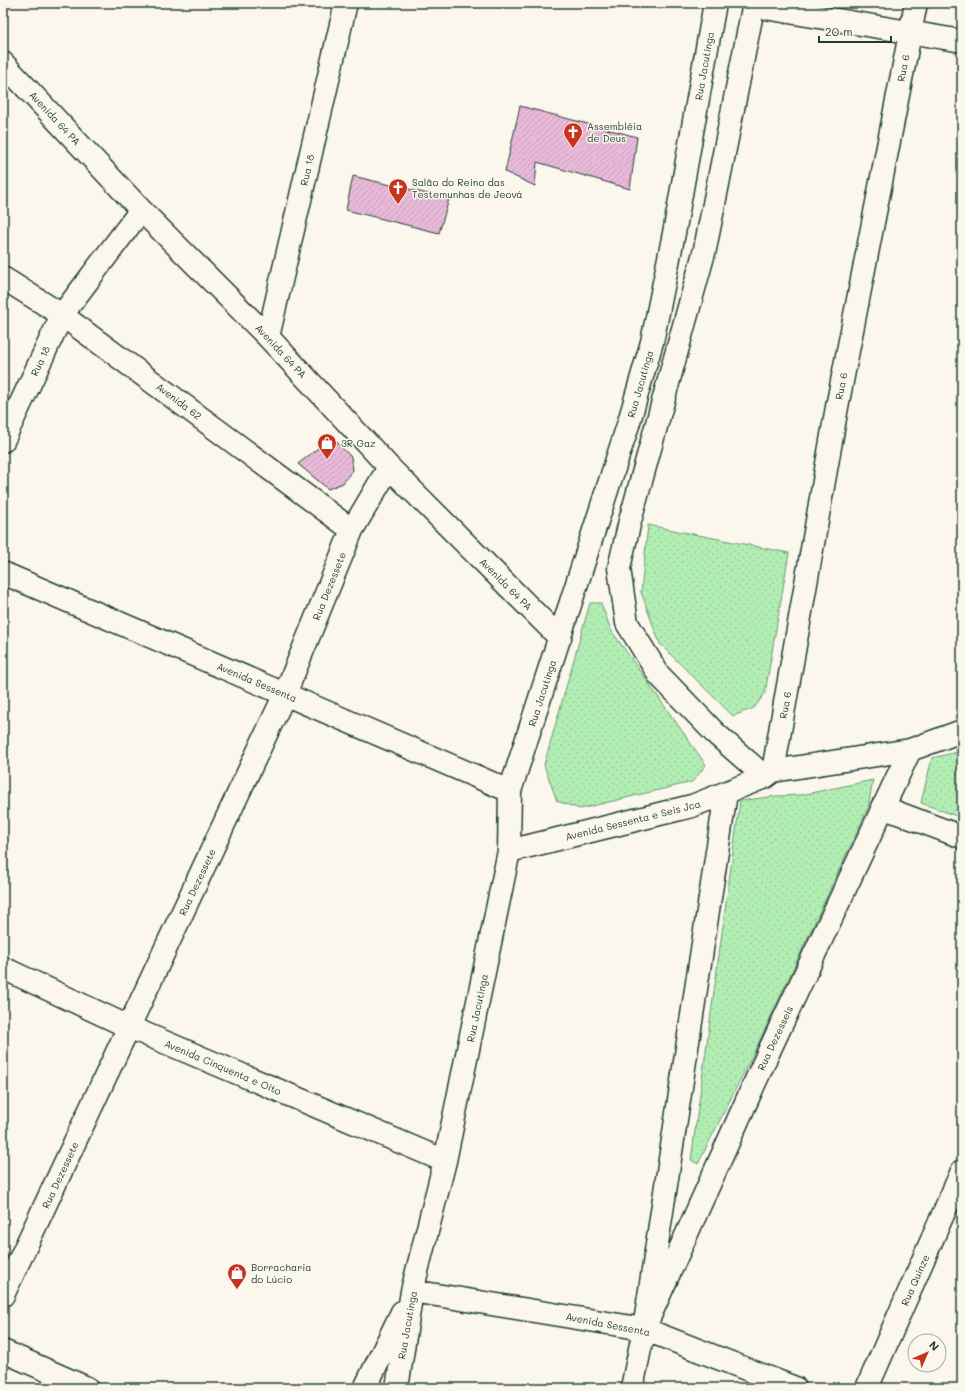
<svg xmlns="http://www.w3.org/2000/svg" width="965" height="1391" font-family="Mali,sans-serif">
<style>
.park{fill:url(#park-dots);stroke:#689674}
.building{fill:url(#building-hatch);stroke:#1f3d34}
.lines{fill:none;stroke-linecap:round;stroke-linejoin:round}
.minor-casing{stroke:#1f3d34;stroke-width:25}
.minor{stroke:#fbf7ec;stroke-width:22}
.labels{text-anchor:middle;stroke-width:3;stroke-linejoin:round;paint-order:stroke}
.street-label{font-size:10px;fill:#1f3d34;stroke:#fbf7ec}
.poi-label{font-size:10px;fill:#1f3d34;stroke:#fbf7ec;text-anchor:start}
</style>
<defs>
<pattern id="park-dots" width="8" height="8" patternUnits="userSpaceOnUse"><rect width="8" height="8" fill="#b2eeb3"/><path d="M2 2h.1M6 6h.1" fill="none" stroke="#99cd9b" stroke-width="1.8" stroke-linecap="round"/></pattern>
<pattern id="building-hatch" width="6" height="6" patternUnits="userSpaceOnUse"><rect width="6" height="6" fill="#e9b9d9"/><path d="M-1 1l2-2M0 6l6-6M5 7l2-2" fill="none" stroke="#c7a0bb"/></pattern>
</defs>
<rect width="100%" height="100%" fill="#fbf7ec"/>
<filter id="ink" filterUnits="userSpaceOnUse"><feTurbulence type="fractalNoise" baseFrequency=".025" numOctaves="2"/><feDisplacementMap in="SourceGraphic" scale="8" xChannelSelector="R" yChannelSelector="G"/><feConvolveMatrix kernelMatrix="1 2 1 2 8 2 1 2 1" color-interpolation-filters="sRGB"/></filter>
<g filter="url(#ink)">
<path class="park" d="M648,525L789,553L765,693L754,708L733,716L660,644L641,592Z
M590,603H601L611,630L706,765L692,782L580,809L557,801L544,765Z
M962,751V818L921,803L932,758Z
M873,780L868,808L759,1042L698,1164L691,1160L740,801L776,796L801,795Z"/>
<path class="building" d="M520,106L637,137L630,189L537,162L535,186L505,172Z
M353,176L449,199L439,233L346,210Z
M332,437L351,457L353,470L343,483L328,489L298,464Z"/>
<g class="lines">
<defs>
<path id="minor" d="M754,3L705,249L630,521L619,568L627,623L659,675L715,733L765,777
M754,6L962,41
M3,63L141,210L268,337L389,467L560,638
M3,278L62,315L352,530
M268,337L346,3
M3,441L62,315L141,210
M3,573L510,791
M773,771L837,407L916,3
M882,807L962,837
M509,851L692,806L765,777L773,771L910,750L962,731
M3,968L129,1027L445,1161
M412,1291L644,1329L795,1388
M3,1295L285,694L352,530L389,467
M644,1329L770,1049L910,750
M3,1351L87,1388
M365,1388L402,1312
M397,1388L412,1291L445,1161L509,851L510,791L628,425L652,342L675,228L715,3
M632,1388L644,1329L726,793
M867,1388L962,1171"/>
</defs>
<use href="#minor" class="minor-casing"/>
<use href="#minor" class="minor"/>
</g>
</g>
<defs>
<symbol id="church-pin" viewBox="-11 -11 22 30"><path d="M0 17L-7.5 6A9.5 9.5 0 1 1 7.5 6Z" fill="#c8321e" stroke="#fbf7ec"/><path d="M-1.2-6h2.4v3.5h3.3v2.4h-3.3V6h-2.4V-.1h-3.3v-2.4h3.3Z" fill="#fff"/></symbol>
<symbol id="shop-pin" viewBox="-11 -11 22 30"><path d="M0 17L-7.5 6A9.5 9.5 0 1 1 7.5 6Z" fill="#c8321e" stroke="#fbf7ec"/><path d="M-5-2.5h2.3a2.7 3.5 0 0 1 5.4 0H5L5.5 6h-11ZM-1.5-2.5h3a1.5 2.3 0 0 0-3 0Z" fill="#fff"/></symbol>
</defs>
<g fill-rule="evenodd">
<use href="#church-pin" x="562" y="121" width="22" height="30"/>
<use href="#church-pin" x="387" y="177" width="22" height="30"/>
<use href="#shop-pin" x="316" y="432" width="22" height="30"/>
<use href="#shop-pin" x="226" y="1262" width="22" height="30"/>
</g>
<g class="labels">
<g class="street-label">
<text transform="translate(704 66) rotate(-80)" y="4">Rua Jacutinga</text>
<text transform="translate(903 68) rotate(-79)" y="4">Rua 6</text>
<text transform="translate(55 118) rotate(47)" y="4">Avenida 64 PA</text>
<text transform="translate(307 170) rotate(-77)" y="4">Rua 18</text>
<text transform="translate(281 351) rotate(47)" y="4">Avenida 64 PA</text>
<text transform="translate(40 361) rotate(-65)" y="4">Rua 18</text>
<text transform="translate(640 384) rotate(-74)" y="4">Rua Jacutinga</text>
<text transform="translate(841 386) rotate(-79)" y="4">Rua 6</text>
<text transform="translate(179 401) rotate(37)" y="4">Avenida 62</text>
<text transform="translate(506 584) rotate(45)" y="4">Avenida 64 PA</text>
<text transform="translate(329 586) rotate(-68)" y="4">Rua Dezessete</text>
<text transform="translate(257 682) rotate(23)" y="4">Avenida Sessenta</text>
<text transform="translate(542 693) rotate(-72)" y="4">Rua Jacutinga</text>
<text transform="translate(785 705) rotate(-80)" y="4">Rua 6</text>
<text transform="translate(633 820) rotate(-14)" y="4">Avenida Sessenta e Seis Jca</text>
<text transform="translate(197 882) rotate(-65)" y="4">Rua Dezessete</text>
<text transform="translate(477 1008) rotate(-78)" y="4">Rua Jacutinga</text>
<text transform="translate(775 1038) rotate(-65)" y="4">Rua Dezesseis</text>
<text transform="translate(223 1067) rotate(23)" y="4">Avenida Cinquenta e Oito</text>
<text transform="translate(60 1175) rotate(-65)" y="4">Rua Dezessete</text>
<text transform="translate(915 1280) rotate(-66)" y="4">Rua Quinze</text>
<text transform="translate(608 1324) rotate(11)" y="4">Avenida Sessenta</text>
<text transform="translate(407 1325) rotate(-80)" y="4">Rua Jacutinga</text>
</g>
<g class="poi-label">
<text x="587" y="130">Assembléia<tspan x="587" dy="12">de Deus</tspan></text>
<text x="412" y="186">Salão do Reino das<tspan x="412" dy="12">Testemunhas de Jeová</tspan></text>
<text x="341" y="447">3R Gaz</text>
<text x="251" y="1271">Borracharia<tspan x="251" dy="12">do Lúcio</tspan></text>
</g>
</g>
<rect width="965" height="1391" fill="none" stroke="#fbf7ec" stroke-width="16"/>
<rect x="8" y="8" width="949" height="1375" fill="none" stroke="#1f3d34" stroke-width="1.5" filter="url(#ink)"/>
<g transform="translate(927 1353) rotate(45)"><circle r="19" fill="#fbf7ec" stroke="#a3ada2"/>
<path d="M0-3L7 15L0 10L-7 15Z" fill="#c8321e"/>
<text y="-6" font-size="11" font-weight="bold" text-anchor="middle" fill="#1f3d34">N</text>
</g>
<path d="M819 36v6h72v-6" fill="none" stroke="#1f3d34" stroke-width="2"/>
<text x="825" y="36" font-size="12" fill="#1f3d34" stroke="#fbf7ec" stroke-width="3" paint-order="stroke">20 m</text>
</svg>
